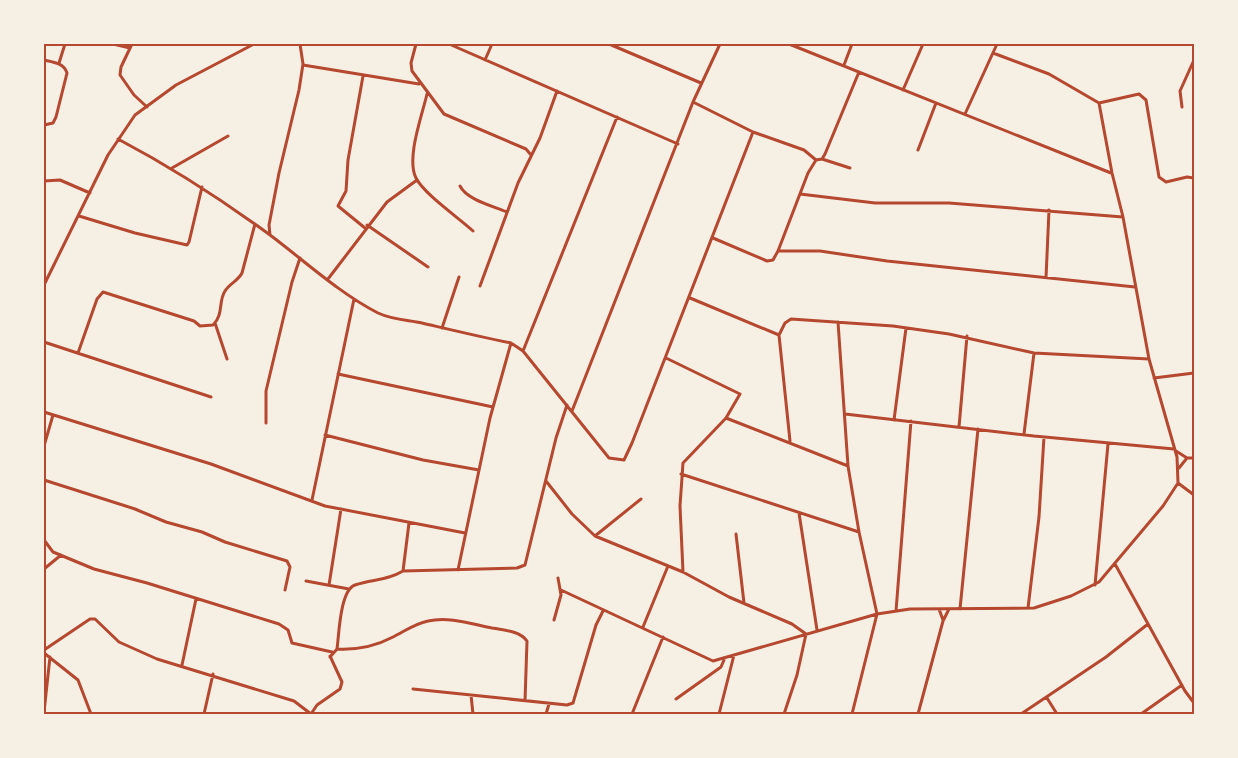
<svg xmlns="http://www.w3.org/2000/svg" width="1238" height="758" font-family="Inter,sans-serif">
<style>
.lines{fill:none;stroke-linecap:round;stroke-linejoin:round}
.minor{stroke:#b5482f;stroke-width:3}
.neatline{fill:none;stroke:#b5482f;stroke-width:2}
</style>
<rect width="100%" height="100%" fill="#f6efe4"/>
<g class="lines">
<path class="minor" d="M113,44L130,48
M132,44L121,67L120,75L134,95L147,107
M416,44L411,63L412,71L444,114L526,149L531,155
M449,44L678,144
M609,44L701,83
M789,44L1111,173
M1121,44H1128
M993,53L1049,74L1099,103L1139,94L1146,100L1159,177L1166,182L1187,177L1194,178
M44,60C53,62 64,63 67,73L56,117L53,123L44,125
M485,60L492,44
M59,63L65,44
M303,65L419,84
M844,65L852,44
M363,76L348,160L346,191L338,206L365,228
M903,90L923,44
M427,94C422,116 406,158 416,178C424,194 459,218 473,231
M693,102L753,132L804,150L816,160
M1182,107L1180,91L1194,60
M965,114L997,44
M118,139C173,168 224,201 274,238C308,264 341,294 378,313C393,320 408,320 422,323C452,330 481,337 511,343L523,351L609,458L624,460L632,443L753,132
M918,150L936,103
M822,159L850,168
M172,168L228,136
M44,181L60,180L90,193
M460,186C467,200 493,206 507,212
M800,194L875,203H949L1123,217
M79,216L135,233L187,245L189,242L202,187
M367,225L428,267
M270,235L269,225L279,173L299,90L303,64L300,44
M713,238L767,261L773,260L778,251H820L887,261L1135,287
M778,251L808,173L816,160L822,159L825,154L859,72
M1046,278L1049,210
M328,279L387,202L417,180
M44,285L108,155L135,115L176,85L254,44
M480,286L518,183L540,138L557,91
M690,298L779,335
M838,322L848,466L859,532L877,614L852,714
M215,323L227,359
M442,328L459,277
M44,342L211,397
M523,351L617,117
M78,353L97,299L103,292L194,321L200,326L213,325C224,314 218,302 225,291C230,283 238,281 242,273L255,224
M666,358L740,394L726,418L683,463L680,506L683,572
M338,374L493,407
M1154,378L1194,373
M572,411L693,102L720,44
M44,412L211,464L325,506L465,533
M845,414L1034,436L1174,449
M726,418L848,466
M894,420L906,328
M266,423V391L292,282L300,258
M959,427L967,336
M1024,434L1034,353
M325,435L423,460L479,470
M790,441L779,335L785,323L791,319L893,326L949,334L1034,353L1149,359
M44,446L53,415
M1176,451L1187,458H1194
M1179,468L1187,458
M681,474L859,532
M44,480L135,509L166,522L202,532L225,542L287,561L290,567L285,590
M546,481L572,514L595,536L683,572L729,597L792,624L806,634L797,675L784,714
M1178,483L1194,495
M312,500L354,299
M799,513L817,630
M736,534L744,603
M595,536L641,499
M44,540L53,552L94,569L147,583L279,624L288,630L292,643L332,652
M1194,558V559
M1115,564L1185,691L1194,703
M44,569L61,555
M458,570L490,418L511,343
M403,571L409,523
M306,581L349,589
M329,585L341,509
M1095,585L1108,444
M561,590L713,661L877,614L910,609L1034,608L1071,596L1099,582L1163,506L1178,483L1177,457L1149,359L1123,217L1112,173L1099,103
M1028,608L1039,517L1044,437
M939,609L943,620
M960,609L978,429
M896,611L911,421
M554,620L561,595L558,578
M643,627L668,566
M337,649C339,635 340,590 355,585C373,579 386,581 403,571L517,568L525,565L556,438L567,405
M44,650L90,619H95L119,642L157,659L294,701L311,714
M44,653L78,680L91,714
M330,657L337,649C356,650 376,646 393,637C405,631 414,624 428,621C448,616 472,624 492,628C504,630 520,631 527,641L525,701
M182,665L196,599
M413,689L567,705L573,703L596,625L603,611
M471,695L473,714
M1047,698L1057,714
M676,699L721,667L724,660
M44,712L50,657
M204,714L213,674
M311,714L317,705L340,689L342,682L330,656
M546,714L549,704
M632,714L663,637
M719,714L734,655
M918,714L943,621L949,609
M1021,714L1106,657L1148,624
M1141,714L1182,685"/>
</g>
<rect width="1238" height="758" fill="none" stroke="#f6efe4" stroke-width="90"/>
<rect x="45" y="45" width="1148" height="668" class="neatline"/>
</svg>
